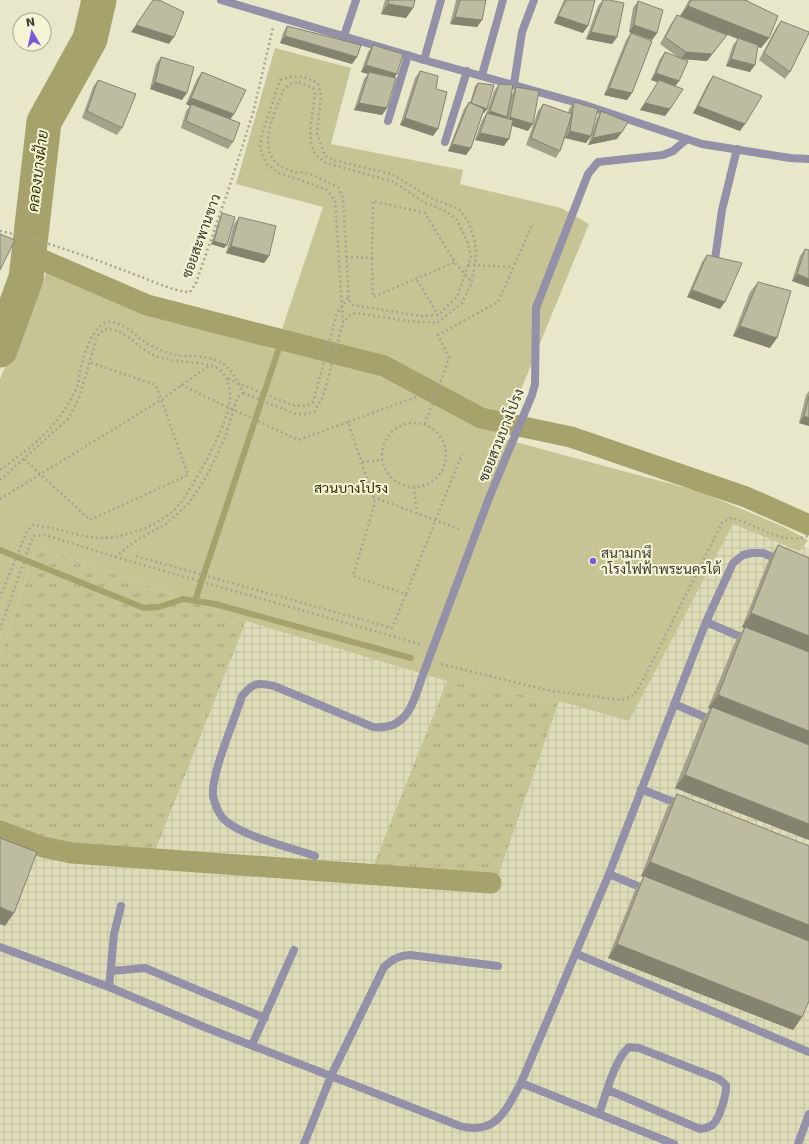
<svg xmlns="http://www.w3.org/2000/svg" width="809" height="1144" font-family="'DejaVu Sans',Sarabun,sans-serif">
<style>
.industrial{fill:url(#industrial-grid)}
.grass{fill:url(#grass-tufts)}
.green{fill:#c6c394}
.lines{fill:none;stroke-linecap:round;stroke-linejoin:round}
.stream{stroke:#a5a26b;stroke-width:6}
.canal{stroke:#a5a26b;stroke-width:21}
.river{stroke:#a5a26b;stroke-width:35}
.path{stroke:#a6a58f;stroke-width:2.5;stroke-dasharray:2 3;stroke-linecap:butt}
.lane{stroke:#9390a7;stroke-width:8}
.street{stroke:#9390a7;stroke-width:8}
.wall{fill:#a3a18a}
.shaded-wall{fill:#848370}
.building{fill:#bdbba0;stroke:#848370}
.poi-dot{fill:#785ad4;stroke:#f5f4d7;stroke-width:1.5}
.labels{text-anchor:middle;stroke-width:4;stroke-linejoin:round;paint-order:stroke}
.street-label{font-size:14px;fill:#3d3c31;stroke:#f5f4d7}
.park-label{font-size:14px;fill:#312e00;stroke:#f5f4d7}
.poi-label{font-size:14px;fill:#3d3c31;stroke:#f5f4d7;text-anchor:start}
.water-label{font-size:15px;font-style:italic;fill:#363204;stroke:#f5f4d7}
</style>
<defs>
<pattern id="industrial-grid" width="8" height="8" patternUnits="userSpaceOnUse"><rect width="8" height="8" fill="#dfddb9"/><path d="M0 4h8M4 0v8" fill="none" stroke="#c0bfa0"/></pattern>
<pattern id="grass-tufts" width="24" height="20" patternUnits="userSpaceOnUse"><rect width="24" height="20" fill="#c6c394"/><path d="M3 7l-1-3M5 7V3M7 7l1-3M15 17l-1-3M17 17v-4M19 17l1-3" fill="none" stroke="#a2a079"/></pattern>
</defs>
<rect width="100%" height="100%" fill="#e8e7ca"/>
<path class="industrial" d="M738,514L809,549V1144H0V843L150,864L246,621L447,681L367,882L493,891L559,701L629,721Z"/>
<path class="grass" d="M37,546L246,621L150,864L43,858L0,843V657Z
M447,681L559,701L493,891L367,882Z"/>
<path class="green" d="M275,48L351,68L331,144L463,170L460,184L561,208L589,224L501,438L701,492L784,527L808,540L800,551L733,524L629,721L559,701L447,681L246,621L37,546L0,657V379L49,266L275,350L323,207L236,184Z"/>
<g class="lines">
<path class="stream" d="M0,550L144,608L159,607L183,599L215,604L411,658
M195,601L282,339"/>
<path class="canal" d="M29,254L147,305L384,366L481,418L571,437L746,497L809,525
M0,831L43,847L72,853L491,883"/>
<path class="river" d="M0,350L26,278L44,122L90,39L99,0"/>
<path class="path" d="M299,82L313,88L315,94L310,131L311,143L315,154L326,163L394,182L425,203L446,211L457,220L468,243L471,257L457,297L438,315L421,316L353,305L349,300L343,198L338,187C329,183 320,178 310,174C303,172 295,173 289,170C251,157 275,113 284,89L290,84Z
M0,231C42,240 83,255 123,270C138,275 176,293 190,292L196,283L229,188L253,113L273,28
M346,257L372,258L373,201L425,213L456,264L471,281
M372,258L373,297L455,262
M468,265L513,267
M417,280L438,315
M228,379L292,405L306,406L313,402L337,313L348,298
M181,385L298,440L348,422
M243,393L296,414H305L314,412L323,397L343,323L335,200L326,189L279,173L267,164L260,148L262,134L280,80C295,74 304,76 318,83L321,96L317,134L325,156L337,161L392,174L431,198L459,209L468,221L475,242L476,258L471,284L462,303L437,323L408,321L357,313L350,315L343,323
M416,397L348,422L375,503L353,576L406,594L462,454
M382 455a32 32 0 1 1 64 0a32 32 0 1 1-64 0Z
M425,424L449,358L438,335L498,302L532,225
M24,459L90,520L188,475L156,385L89,362
M362,462L382,460
M0,470C33,446 60,425 77,387C79,382 79,377 80,372C83,358 93,319 112,322C125,324 135,335 145,342C155,348 166,353 176,355C183,357 190,355 197,356C227,360 231,368 243,393L237,398L226,435L208,474L189,503L166,524L137,540L115,557L46,535L33,536L0,629
M0,480L68,419L79,398L97,337L104,329C127,328 136,349 156,356C172,363 210,361 220,370C228,377 230,388 230,398C230,421 192,491 176,508C166,518 150,527 137,531C126,535 113,538 101,538C80,538 56,527 33,525L27,531L0,597
M414,487L417,513
M373,497L462,530
M0,499L161,400L210,365
M136,556L392,628L406,594
M115,557L420,644
M441,664L546,690L622,700L634,695L644,678L722,523L730,518C755,522 784,548 809,535"/>
<path class="lane" d="M424,60L441,0
M482,75L503,0
M514,84L522,32L534,0
M388,121L408,55
M445,142L467,71
M715,259L722,210L737,149
M706,622L748,640
M674,704L714,721
M641,789L681,805
M315,856C289,847 248,838 227,822C220,817 214,804 213,795C211,774 235,719 242,696C253,683 257,682 274,686L373,727C411,731 414,697 425,669
M609,874L647,890
M0,947L109,987L204,1027L460,1126C497,1136 506,1109 521,1083L674,1144
M577,954L809,1052
M111,971L145,968L265,1018
M109,987L114,934L121,906
M252,1045L294,950
M521,1083L609,874L706,622L733,563L743,555L752,553H763L779,560
M599,1114C606,1095 614,1060 629,1047L639,1048L719,1079L726,1085C727,1094 720,1115 715,1122C712,1127 706,1128 700,1129L608,1090
M304,1144L331,1076L384,967C393,959 398,956 410,955L498,966
M798,1144L809,1114"/>
<path class="street" d="M221,0L424,60L585,105L702,144L790,158L809,159
M344,36L356,0
M425,669L489,498L532,395L535,384L536,308L588,174L598,162L663,155L673,151L687,139"/>
</g>
<path class="wall" d="M385,0H415L413,8L406,18L381,14Z
M456,0H486L482,20L477,27L450,24Z
M564,0H595L583,33L554,23Z
M603,0L617,37L612,44L586,39L598,6Z
M689,0H748L747,1L769,38L761,48L758,47L750,72L726,66L733,45L738,39L680,16Z
M638,1L657,33L652,40L629,32L633,8Z
M677,15L727,35L707,61L683,59L679,81L675,86L670,109L665,116L640,110L658,82L651,80L660,59L665,52L679,58L660,44L672,22Z
M781,21L790,72L785,79L759,60L776,28Z
M287,26L357,57L352,64L280,43L283,33Z
M631,33L632,93L627,100L604,95L626,40Z
M373,45L394,78L387,108L382,115L354,110L364,79L368,74L361,72L368,52Z
M161,57L182,100L150,89L156,64Z
M420,71L436,89L433,136L400,125L415,78Z
M202,72L234,114L230,119L233,142L228,149L181,128L186,111L190,106L186,104L197,79Z
M713,76L740,131L693,113L708,83Z
M98,80L122,128L117,135L82,118L93,87Z
M478,83L487,109L484,113L483,112L471,148L466,155L448,151L464,109L469,102L470,103L475,86Z
M499,84L512,94L516,87L528,131L512,126L504,146L475,140L482,120L486,114L494,91Z
M574,102L591,136L586,143L565,138L566,135L560,151L556,158L526,145L538,111L543,104L568,113L569,109Z
M601,111L617,139L588,145L597,118Z
M222,213L227,245L224,248L211,244L220,217Z
M239,217L269,256L264,263L226,253L234,224Z
M805,249L809,287L792,281L800,256Z
M707,255L720,309L687,297L702,262Z
M758,282L770,348L733,336L750,292Z
M809,391V426L799,423L806,395Z
M778,545L809,558V840L675,788L702,720L710,709L708,708L736,640L744,628L742,627L769,559Z
M677,794L802,1017L793,1030L608,958L635,890L644,877L641,876L667,808Z"/>
<path class="shaded-wall" d="M388,4L413,8L406,18L381,14Z
M688,6L769,38L761,48L680,16Z
M558,16L588,26L583,33L554,23Z
M455,17L482,20L477,27L450,24Z
M136,25L174,37L169,44L131,32Z
M634,25L657,33L652,40L629,32Z
M591,32L617,37L612,44L586,39Z
M727,35L707,61L681,59L686,52Z
M285,36L357,57L352,64L280,43Z
M731,59L755,65L750,72L726,66Z
M366,65L397,74L392,81L369,72L368,74L361,72Z
M656,73L679,81L674,88L651,80Z
M155,82L187,93L182,100L150,89Z
M609,88L632,93L627,100L604,95Z
M191,98L234,114L229,121L191,104L190,106L186,104Z
M359,103L387,108L382,115L354,110Z
M471,103L487,109L484,113L469,107Z
M645,103L670,109L665,116L640,110Z
M698,106L745,124L740,131L693,113Z
M490,111L507,117L502,124L486,117Z
M510,117L533,124L528,131L505,123Z
M405,118L438,129L433,136L400,125Z
M570,131L591,136L586,143L565,138Z
M622,132L617,139L588,145L593,138Z
M480,133L509,139L504,146L475,140Z
M452,144L471,148L466,155L448,151Z
M214,241L227,245L224,248L211,244Z
M231,246L269,256L264,263L226,253Z
M797,274L809,279V287L792,281Z
M692,290L725,302L720,309L687,297Z
M740,326L777,338L770,348L733,336Z
M804,416L809,418V426L799,423Z
M751,613L809,636V653L742,627Z
M718,695L809,731V748L712,707L710,709L708,708Z
M685,775L809,824V840L675,788Z
M650,862L809,925V942L641,876Z
M0,907L14,913L5,926L0,924Z
M617,944L802,1017L793,1030L608,958Z"/>
<path class="building" d="M153,0H159L184,12L174,37L136,25Z
M389,0H415L413,8L388,4Z
M460,0H486L482,20L455,17Z
M566,0H595L588,26L558,16Z
M603,0H609L624,3L617,37L591,32Z
M691,0H745L778,16L769,38L688,6Z
M638,1L663,10L657,33L634,25Z
M677,15L727,35L712,54L686,52L665,37Z
M781,21L809,32V33L790,72L764,53Z
M287,26L361,45L357,57L285,36Z
M631,33L652,41L632,93L609,88Z
M738,38L758,45L755,65L731,59Z
M373,45L403,54L397,74L366,65Z
M665,52L688,61L679,81L656,73Z
M161,57L194,67L187,93L155,82Z
M420,71L438,76L436,89L447,92L438,129L405,118Z
M202,72L246,90L234,114L191,98Z
M369,72L396,78L387,108L359,103Z
M713,76L762,96L745,124L698,106Z
M98,80L136,94L122,128L87,111Z
M659,80L683,89L670,109L645,103Z
M478,83L494,85L487,109L471,103Z
M499,84L513,85L507,117L490,111Z
M516,87L539,91L533,124L510,117Z
M469,102L484,109L471,148L452,144Z
M574,102L598,109L591,136L570,131Z
M191,104L240,123L233,142L186,121Z
M543,104L572,114L560,151L531,138Z
M601,111L628,122L622,132L593,138Z
M487,113L513,120L509,139L480,133Z
M222,213L235,217L227,245L214,241Z
M239,217L276,226L269,256L231,246Z
M0,234L15,240L0,270Z
M805,249L809,250V279L797,274Z
M707,255L742,263L725,302L692,290Z
M758,282L791,291L777,338L740,326Z
M809,396V418L804,416Z
M778,545L809,558V636L751,613Z
M745,627L809,652V731L718,695Z
M712,707L809,745V824L685,775Z
M677,794L809,846V925L650,862Z
M0,838L37,852L14,913L0,907Z
M644,876L809,941V1001L802,1017L617,944Z"/>
<circle class="poi-dot" cx="593" cy="561" r="4"/>
<g class="labels">
<g class="street-label">
<text transform="translate(201 236) rotate(-70)" y="5">ซอยสะพานขาว</text>
<text transform="translate(501 435) rotate(-68)" y="5">ซอยสวนบางโปรง</text>
</g>
<g class="park-label">
<text x="351" y="493">สวนบางโปรง</text>
</g>
<g class="poi-label">
<text x="601" y="558">สนามกฬี<tspan x="601" dy="16">าโรงไฟฟ้าพระนครใต้</tspan></text>
</g>
<g class="water-label">
<text transform="translate(38 171) rotate(-83)" y="5">คลองบางฝ้าย</text>
</g>
</g>
<g transform="translate(32 32) rotate(351)"><circle r="19" fill="#f5f4d7" stroke="#abaa95"/>
<path d="M0-3L7 15L0 10L-7 15Z" fill="#785ad4"/>
<text y="-6" font-size="11" font-weight="bold" text-anchor="middle" fill="#3d3c31">N</text>
</g>
</svg>
